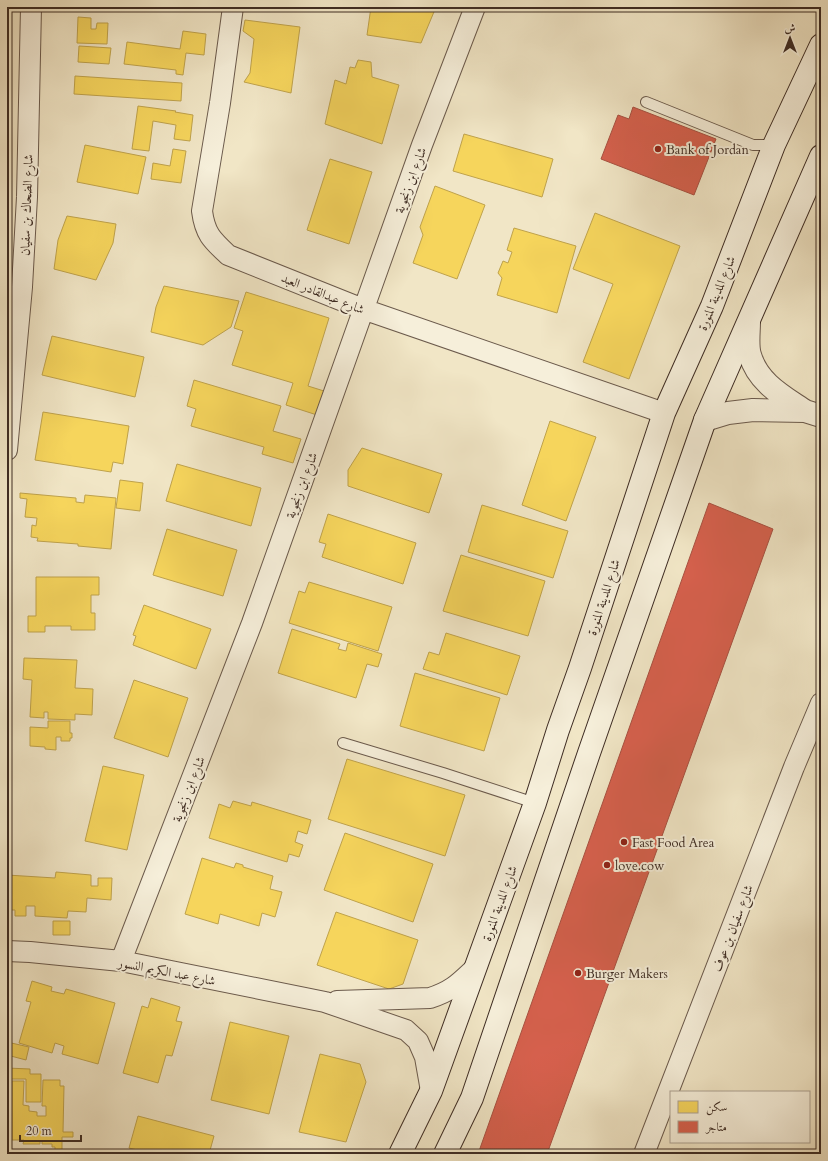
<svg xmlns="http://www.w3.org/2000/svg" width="828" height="1161" font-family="Cardo,Amiri,serif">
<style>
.homes{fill:#f6d55c;stroke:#bfa24b}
.shops{fill:#d6604d;stroke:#a85040}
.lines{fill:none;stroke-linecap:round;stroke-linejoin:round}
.service-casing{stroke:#6b5a4c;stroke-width:12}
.minor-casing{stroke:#6b5a4c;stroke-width:22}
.tertiary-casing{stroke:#6b5a4c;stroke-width:24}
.secondary-casing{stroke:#3e2c23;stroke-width:24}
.service{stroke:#f6efda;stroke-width:10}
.minor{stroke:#f6efda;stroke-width:20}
.tertiary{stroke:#f6efda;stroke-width:22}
.secondary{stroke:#f6efda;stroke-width:22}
.poi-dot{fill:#8f2418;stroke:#f6efda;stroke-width:1.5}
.labels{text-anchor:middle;stroke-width:4;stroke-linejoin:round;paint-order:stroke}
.poi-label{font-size:13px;fill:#3e2c23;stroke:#f6efda;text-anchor:start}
.street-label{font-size:13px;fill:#3e2c23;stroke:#f6efda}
</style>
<rect width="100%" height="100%" fill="#f1e6c6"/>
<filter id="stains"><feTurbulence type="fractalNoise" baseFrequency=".005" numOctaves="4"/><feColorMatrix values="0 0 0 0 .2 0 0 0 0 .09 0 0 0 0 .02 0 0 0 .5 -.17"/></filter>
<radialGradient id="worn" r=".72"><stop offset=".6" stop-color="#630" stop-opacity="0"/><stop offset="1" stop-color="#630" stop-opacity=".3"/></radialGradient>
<path class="homes" d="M371,7H436L421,43L367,35Z
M78,17L91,18V29H96L97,23H108L107,44L77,43Z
M245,20L300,27L291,93L244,82L250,73L254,39L243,31Z
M183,31L206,34L204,55L186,53L183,75L176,74V70L124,64L127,42L180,49Z
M79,46L111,48L109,64L78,62Z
M358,60L371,62L372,77L399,85L382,144L325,124L335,80L346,84L350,67L355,68Z
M75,76L182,83L181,101L74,94Z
M138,106L176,111L175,112L193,115L190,141L174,139L176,125L153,121L149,151L132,149Z
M464,134L553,159L542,197L453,171Z
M85,145L146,157L138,194L77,182Z
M173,149L186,151L181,183L151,179L153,163L170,166Z
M330,159L372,172L349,244L307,230Z
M435,186L485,205L457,279L413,263L423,235L420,227Z
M595,213L680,246L629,379L583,362L613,284L573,269Z
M67,216L116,224L113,243L96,280L54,269L58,240Z
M514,228L576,246L557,313L497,295L502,278L498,273L503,261L508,263L512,252L507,250Z
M164,286L239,301L231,327L203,345L151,332L156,307Z
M246,292L329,318L308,386L324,391L317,415L286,405L293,383L232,365L243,331L234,328Z
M52,336L144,357L135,397L42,375Z
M194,380L281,406L273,431L301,439L293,463L262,454L264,447L191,426L196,409L187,406Z
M43,412L129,426L123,464L113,462L111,472L35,460Z
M550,421L596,437L566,521L522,505Z
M362,448L442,474L429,513L348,486V470Z
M177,464L261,488L251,526L166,501Z
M120,480L143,483L140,511L116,508Z
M20,493L76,498V502L84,503L85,495L116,498L111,549L78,546V544L37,541L38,538L31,537L32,525L36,526L37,518L25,517L27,499L20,498Z
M482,505L568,531L553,578L468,552Z
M328,514L416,543L403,584L322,557L326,544L319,542Z
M167,529L237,550L223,596L153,575Z
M461,555L545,581L528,636L443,611Z
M36,577H99V595H91V613H95V630H71V626H45V632H28V616H36Z
M309,582L392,607L378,651L289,623L299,591L305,593Z
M144,605L211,629L196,669L133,645L136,636L133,635Z
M292,629L340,644L338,649L346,651L348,643L382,654L378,667L367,664L356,698L278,673Z
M446,633L520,656L507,695L423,669L429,652L439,655Z
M24,658L77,660L75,688L93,689L92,715L75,714V720L48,719V712H44V718L30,717L32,680L23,679Z
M415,673L500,698L484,751L400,726Z
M134,680L188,698L168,757L114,738Z
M48,721H70V733H72V738H70V741H61V737H56V750L45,749V747L30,746V727L48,728Z
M347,759L465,795L445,856L328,819Z
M103,766L144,775L127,850L85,841Z
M233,801L251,806L252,802L311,820L307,834L298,831L295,842L303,845L299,857L289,854L287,862L209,838L219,804L230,808Z
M345,833L433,864L413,922L324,890Z
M202,858L234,868L236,863L243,865V867L273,876L270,889L282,892L275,917L262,913L259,926L220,914L218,924L185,914Z
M56,872L91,875V886H98V878H112L111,900L87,898L86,912L68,911L67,918L35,916V906H26V916H15V910H10L11,892L7,891V875L55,878Z
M336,912L418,940L403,984L389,989L317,965Z
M53,921H70V935H53Z
M32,981L52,987L51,991L64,994L66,989L115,1003L98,1064L62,1054L64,1046L55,1043L52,1053L19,1043L31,1002L26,1001Z
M151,998L180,1007L176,1021L182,1022L172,1056L166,1055L158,1083L123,1073L142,1006L148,1008Z
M230,1022L289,1036L269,1114L211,1100Z
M7,1042L29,1047L26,1060L7,1055Z
M320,1054L360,1064L366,1082L346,1142L299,1132Z
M7,1068L30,1069V1074H41V1102H26V1079H9V1084H7Z
M43,1080H60V1086H64L63,1132H73V1137H62V1151H64V1154H55V1147H52V1144H42V1141H40V1144H23L24,1140H12V1081H24L23,1105L29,1106V1111L37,1112V1116H46V1106H42Z
M138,1116L214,1136L209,1154H153L129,1148Z
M260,1150L277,1154H259Z"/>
<path class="shops" d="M633,107L716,139L694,195L601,159L618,115L629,119Z
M709,503L773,529L547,1154H478Z"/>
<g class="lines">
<defs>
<path id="service" d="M646,102L753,145H774
M343,743L443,773L535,803"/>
<path id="minor" d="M233,7L220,103L202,211C205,234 212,240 228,255L363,309L664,413
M7,450L22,287L27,197L31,7
M7,951L30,952L121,961L325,1002L406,1030L418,1041L425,1057L431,1091
M121,961L252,623L422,145L475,7
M337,1001L430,998C452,991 459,983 475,968
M644,1154L794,767L821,703"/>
<path id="tertiary" d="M749,322C749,332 747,346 750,355C758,383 783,396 805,411
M705,420L728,413L753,410L805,411L821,416"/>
<path id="secondary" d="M400,1154L431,1091L535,803L558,730L580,668L664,413L712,306L774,145L821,45
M445,1154L472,1098L589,753L705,420L821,156"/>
</defs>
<use href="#service" class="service-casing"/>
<use href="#minor" class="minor-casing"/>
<use href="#tertiary" class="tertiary-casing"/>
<use href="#secondary" class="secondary-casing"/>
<use href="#service" class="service"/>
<use href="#minor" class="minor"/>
<use href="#tertiary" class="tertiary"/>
<use href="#secondary" class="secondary"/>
</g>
<g class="poi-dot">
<circle cx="658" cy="149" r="4"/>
<circle cx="624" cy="842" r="4"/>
<circle cx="607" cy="865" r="4"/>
<circle cx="578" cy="973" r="4"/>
</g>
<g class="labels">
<g class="poi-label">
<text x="666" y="154">Bank of Jordan</text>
<text x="632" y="847">Fast Food Area</text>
<text x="615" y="870">love.cow</text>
<text x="586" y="978">Burger Makers</text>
</g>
<g class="street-label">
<text transform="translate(410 180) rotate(-70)" y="5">شارع ابن زنجوية</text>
<text transform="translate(26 205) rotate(-88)" y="5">شارع الضحاك بن سفيان</text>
<text transform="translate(323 293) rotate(22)" y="5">شارع عبدالقادر العبد</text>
<text transform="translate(716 293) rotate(-68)" y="5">شارع المدينة المنورة</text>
<text transform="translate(301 485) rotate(-70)" y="5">شارع ابن زنجوية</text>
<text transform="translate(603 597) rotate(-72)" y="5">شارع المدينة المنورة</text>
<text transform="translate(188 789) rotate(-69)" y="5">شارع ابن زنجوية</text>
<text transform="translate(499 903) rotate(-70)" y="5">شارع المدينة المنورة</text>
<text transform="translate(732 928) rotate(-69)" y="5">شارع سفيان بن عوف</text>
<text transform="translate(167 971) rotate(11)" y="5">شارع عبد الكريم النسور</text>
</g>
</g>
<rect width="828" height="1161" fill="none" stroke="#f1e6c6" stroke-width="24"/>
<rect x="8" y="8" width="812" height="1145" fill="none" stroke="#3e2c23" stroke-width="2"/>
<rect x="12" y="12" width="804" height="1137" fill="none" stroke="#3e2c23"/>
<rect x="670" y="1091" width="140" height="52" fill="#f6efda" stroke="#aca191"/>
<rect x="678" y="1101" width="20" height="12" fill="#f6d55c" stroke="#aca191"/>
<text x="706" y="1111" font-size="12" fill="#3e2c23">سكن</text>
<rect x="678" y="1121" width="20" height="12" fill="#d6604d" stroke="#aca191"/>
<text x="706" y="1131" font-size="12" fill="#3e2c23">متاجر</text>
<g transform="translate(790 38)" stroke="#f6efda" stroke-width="3" paint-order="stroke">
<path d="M0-3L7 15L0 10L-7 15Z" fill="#3e2c23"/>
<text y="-6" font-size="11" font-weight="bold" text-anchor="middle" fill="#3e2c23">ش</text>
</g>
<path d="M20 1135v6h61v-6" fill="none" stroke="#3e2c23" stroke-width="2"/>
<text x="26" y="1135" font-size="12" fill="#3e2c23" stroke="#f6efda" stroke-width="3" paint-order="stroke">20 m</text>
<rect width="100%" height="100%" filter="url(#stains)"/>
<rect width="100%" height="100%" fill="url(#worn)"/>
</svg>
